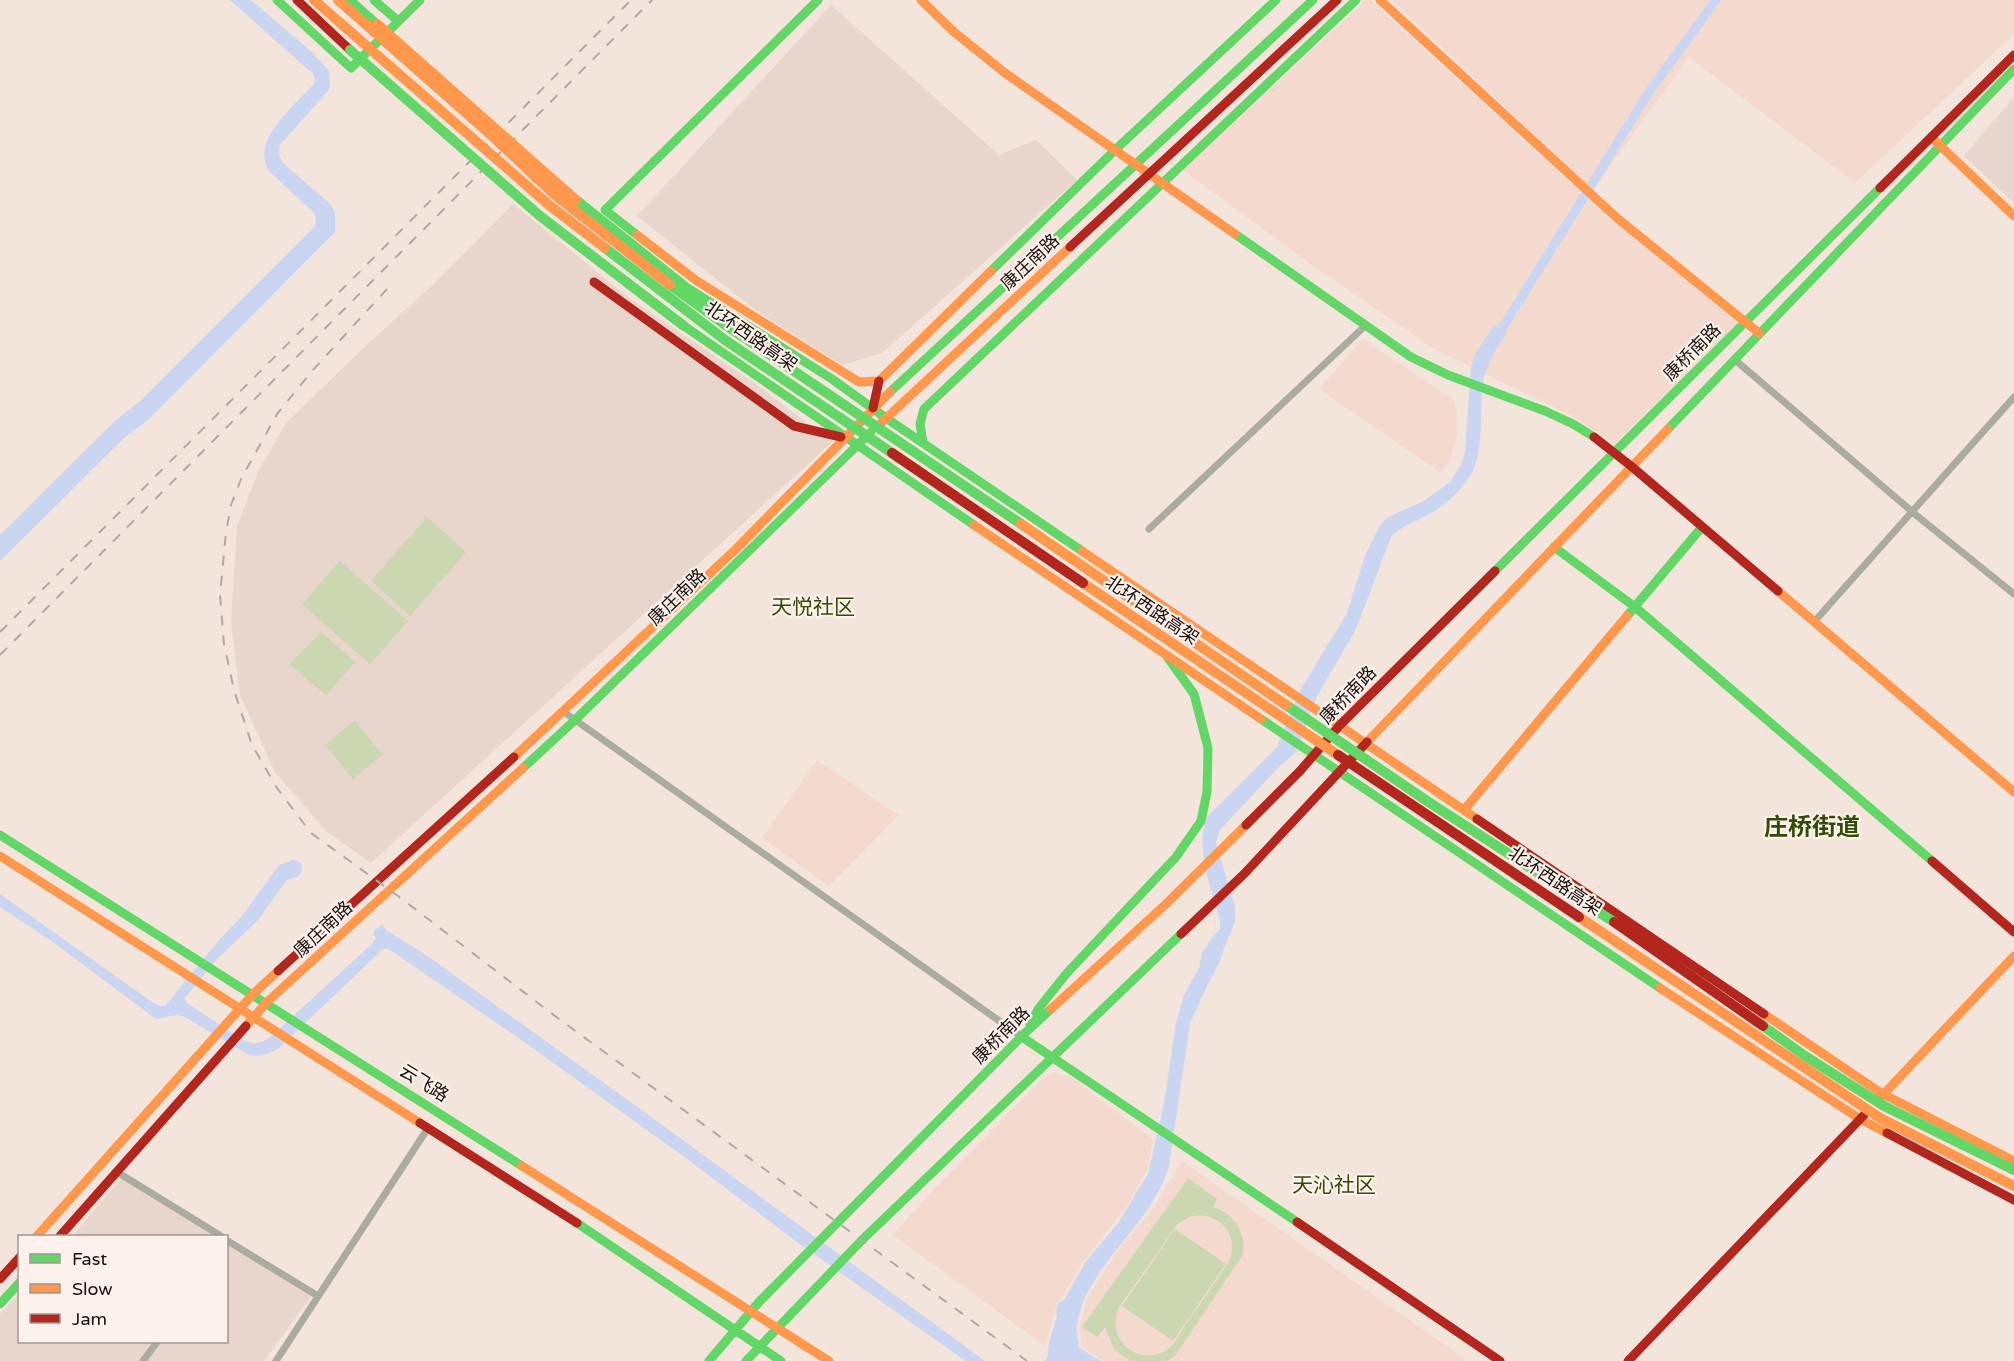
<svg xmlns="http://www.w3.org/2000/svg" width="2014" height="1361" font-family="'Varela Round','Noto Sans SC',sans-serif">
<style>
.commercial{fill:#e8d5cc}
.built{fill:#f4dace}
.green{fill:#cad7b0;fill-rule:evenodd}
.water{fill:#c9d5f1}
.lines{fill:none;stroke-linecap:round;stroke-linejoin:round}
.canal{stroke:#c9d5f1;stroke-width:9}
.street{stroke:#aaaca2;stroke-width:7}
.fast{stroke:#63d668;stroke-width:9}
.slow{stroke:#ff974d;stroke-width:9}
.jam{stroke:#b3261e;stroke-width:9}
.rail{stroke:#afaaa3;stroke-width:2;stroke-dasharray:10 10;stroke-linecap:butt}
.fast-bridge{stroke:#63d668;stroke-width:10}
.slow-bridge{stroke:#ff974d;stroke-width:10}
.jam-bridge{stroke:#b3261e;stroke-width:10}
.labels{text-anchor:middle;stroke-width:4.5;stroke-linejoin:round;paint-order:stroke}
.street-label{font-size:18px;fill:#19100c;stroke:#fcf1ec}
.quarter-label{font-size:21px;fill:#314c03;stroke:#fcf1ec}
.district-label{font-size:24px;font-weight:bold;fill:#314c03;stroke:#fcf1ec}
</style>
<rect width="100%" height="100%" fill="#f3e4dc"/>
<path class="commercial" d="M831,5L999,155L1036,140L1077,180L882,353L842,365L754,309L637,216Z
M2014,97V203L1964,156Z
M513,204L628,297L753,382L832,442L371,863L326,831L275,772L240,695L231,621L237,526L259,470L286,423L372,340L436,282Z
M126,1173L315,1291L264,1361H0V1314L19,1294L20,1342H226V1236H72Z"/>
<path class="built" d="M1366,0H1370L1613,221L1739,322L1615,444L1570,415L1431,347L1302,258L1183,170Z
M1392,0H2014V34L1855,183L1689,57L1593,190Z
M1363,339L1453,399L1457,410V436L1451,456L1441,473L1319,389Z
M817,760L899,815L829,886L762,838Z
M1055,1073L1071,1077L1153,1139L1147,1170L1126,1207L1078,1269L1062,1298L1057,1304L1045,1346L893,1235L918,1206L1046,1075Z
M1182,1161L1468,1361H1103L1082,1347L1079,1328L1088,1296L1116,1253L1154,1207Z"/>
<path class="green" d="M427,517L466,552L410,616L371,581Z
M340,561L408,621L370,664L302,604Z
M321,632L355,662L326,695L289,664Z
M355,720L382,755L353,779L325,745Z
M1188,1178L1217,1199L1213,1207C1234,1213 1248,1235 1242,1256L1175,1356L1167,1361H1130L1114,1349L1105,1327L1097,1337L1082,1327ZM1200,1215C1226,1218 1239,1239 1228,1263C1214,1284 1200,1304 1186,1324C1181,1332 1175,1344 1167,1350C1153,1359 1132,1357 1122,1342C1114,1331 1114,1320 1119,1307L1177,1225L1188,1217Z
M1175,1229L1226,1264L1173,1341L1122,1306Z"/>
<path class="water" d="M230,0H251L313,53L329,71L330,87L328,91L280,145C278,153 279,157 284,164L329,203L335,212V232L148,420L125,437L0,561V535L115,421L140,401L315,226L316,218L314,213L268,170C265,163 263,155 265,147C270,126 299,100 314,84L315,79L314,75Z
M1494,325L1507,332C1497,347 1486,364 1483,382C1479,410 1485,451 1470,476C1458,494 1441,509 1422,518C1410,524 1400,527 1391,537L1356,629L1316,698L1297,751L1278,768L1219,831L1216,843L1235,907V922L1224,948L1219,964L1209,982L1190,1023L1169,1166C1151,1227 1086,1265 1077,1325C1076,1332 1078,1341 1079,1348L1101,1361H1045L1048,1356L1049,1342L1057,1317L1056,1311L1058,1304L1064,1300L1085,1263L1118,1223L1148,1174L1164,1103L1176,1023L1184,995L1199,968L1202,953L1213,936L1220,929V921C1212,889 1194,850 1207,817L1277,747L1300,691L1347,613L1366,553L1382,522L1390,516L1424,501L1450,482L1461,465L1465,452L1471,366L1476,353Z
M293,860L301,863L302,871L297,877L287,880L257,921L217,959L185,998L187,1003L244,1041C261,1047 269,1039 280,1028L373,943L376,938L373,934L374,931L382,925L386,930L426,955L643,1111L985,1361H966L960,1357L797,1242L683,1156L520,1039L390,950L386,948L382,950L280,1047C270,1054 261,1057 249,1055L183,1016L176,1015L156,1019L50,940L0,907V894L152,1002L160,1006H165L219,940L242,916L279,865Z"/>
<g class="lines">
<path class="canal" d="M1495,340L1649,92L1716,0"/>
<path class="street" d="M1734,359L1916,515L2014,594
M1149,529L1366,325
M1814,622L2014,397
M564,712L1022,1037
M117,1172L221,1236
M226,1240L318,1296
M143,1361L157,1342
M276,1361L428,1128"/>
<path class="fast" d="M277,0L351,68L420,0
M350,0L377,24
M374,0L398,21
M1235,234L1411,357L1448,375L1545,411L1573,424L1594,437
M637,235L605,210L818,0
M991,271L1115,150L1276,0
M683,285L832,379L886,418L1082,551
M684,326L974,525
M890,392L1313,0
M1668,429L2014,69
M923,442L920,424L924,409L1356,0
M1554,547L1635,607L1932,861
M1495,571L1880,188
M1627,616L1702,527
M1261,719L1660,988
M523,768L575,720L871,432
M0,835L522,1166
M1030,1024L1039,1008L1067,973L1176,857L1201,821L1207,792L1208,748L1194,694L1168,658
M1022,1037L1297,1222
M577,1223L781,1361
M0,1304L20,1282
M709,1361L759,1302L1025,1033L1051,1009
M746,1361L862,1240L1181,934"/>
<path class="slow" d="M921,0L954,32L1005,73L1235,234
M1380,0L1617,218L1759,333
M1931,137L2014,216
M637,235L697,281L859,382L879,381L991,271
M881,423L1070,247
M974,525L1261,719
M1082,551L1477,819
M1778,591L2014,792
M1367,742L1668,429
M514,757L736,549L890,392
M1464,810L1627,616
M0,856L420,1123
M1660,988L1860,1119L1887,1133
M1051,1009L1166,904L1246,825
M1764,1014L1881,1093L2014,1161
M246,1026L266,1003L523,768
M1880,1098L2014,956
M522,1166L829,1361
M37,1236L253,994L278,971"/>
<path class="jam" d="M297,0L350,50
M1880,188L2014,55
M1070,247L1337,0
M594,282L794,426L841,437
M873,408L879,381
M1594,437L1631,466L1778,591
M1477,819L1764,1014
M1246,825L1300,771L1340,725L1495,571
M1932,861L2014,932
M1181,934L1245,873L1367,742
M278,971L514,757
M420,1123L577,1223
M1887,1133L2014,1200
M1297,1222L1500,1361
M60,1236L246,1026
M0,1279L20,1257
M1628,1361L1864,1115"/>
<path class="rail" d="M387,289L313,370L277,414L241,479L231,505L226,532L220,595L224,644L234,690L252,745L277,788L311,833L398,896L555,1016L1027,1361
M0,632L631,0
M0,655L652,0"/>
<path class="fast-bridge" d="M350,50L540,216L684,326
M576,200L683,285
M605,248L725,340L892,453
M670,285L724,324L1021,524
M1286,705L1427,801L1614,922
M1763,1026L1805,1056L1884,1106L2014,1170"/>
<path class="slow-bridge" d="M314,0L549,205L605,248
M338,0L491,135L555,195L670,285
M377,24L576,200
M1021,524L1286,705
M1083,583L1338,755
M1579,917L1880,1118L2014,1186"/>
<path class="jam-bridge" d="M892,453L1083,583
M1338,755L1579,917
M1614,922L1763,1026"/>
</g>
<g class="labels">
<g class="street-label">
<text transform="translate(1030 262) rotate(-43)" y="6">康庄南路</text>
<text transform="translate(751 336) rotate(35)" y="6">北环西路高架</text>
<text transform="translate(1692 352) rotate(-45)" y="6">康桥南路</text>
<text transform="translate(677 597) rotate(-44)" y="6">康庄南路</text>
<text transform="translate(1152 610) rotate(34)" y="6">北环西路高架</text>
<text transform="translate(1348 695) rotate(-46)" y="6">康桥南路</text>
<text transform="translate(1555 881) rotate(34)" y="6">北环西路高架</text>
<text transform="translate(323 929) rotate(-43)" y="6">康庄南路</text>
<text transform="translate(1001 1035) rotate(-45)" y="6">康桥南路</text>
<text transform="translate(424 1083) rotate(32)" y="6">云飞路</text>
</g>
<g class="quarter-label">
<text x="813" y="614">天悦社区</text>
<text x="1334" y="1192">天沁社区</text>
</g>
<g class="district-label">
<text x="1812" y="835">庄桥街道</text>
</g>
</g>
<rect x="18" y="1235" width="210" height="108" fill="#fcf1ec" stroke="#a19792" stroke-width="1.5"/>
<rect x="30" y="1254" width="30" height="9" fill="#63d668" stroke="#a19792" stroke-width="1.5"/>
<text x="72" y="1265" font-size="18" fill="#19100c">Fast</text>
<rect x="30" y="1284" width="30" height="9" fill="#ff974d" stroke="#a19792" stroke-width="1.5"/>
<text x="72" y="1295" font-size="18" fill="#19100c">Slow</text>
<rect x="30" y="1314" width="30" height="9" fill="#b3261e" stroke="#a19792" stroke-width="1.5"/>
<text x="72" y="1325" font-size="18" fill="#19100c">Jam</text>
</svg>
